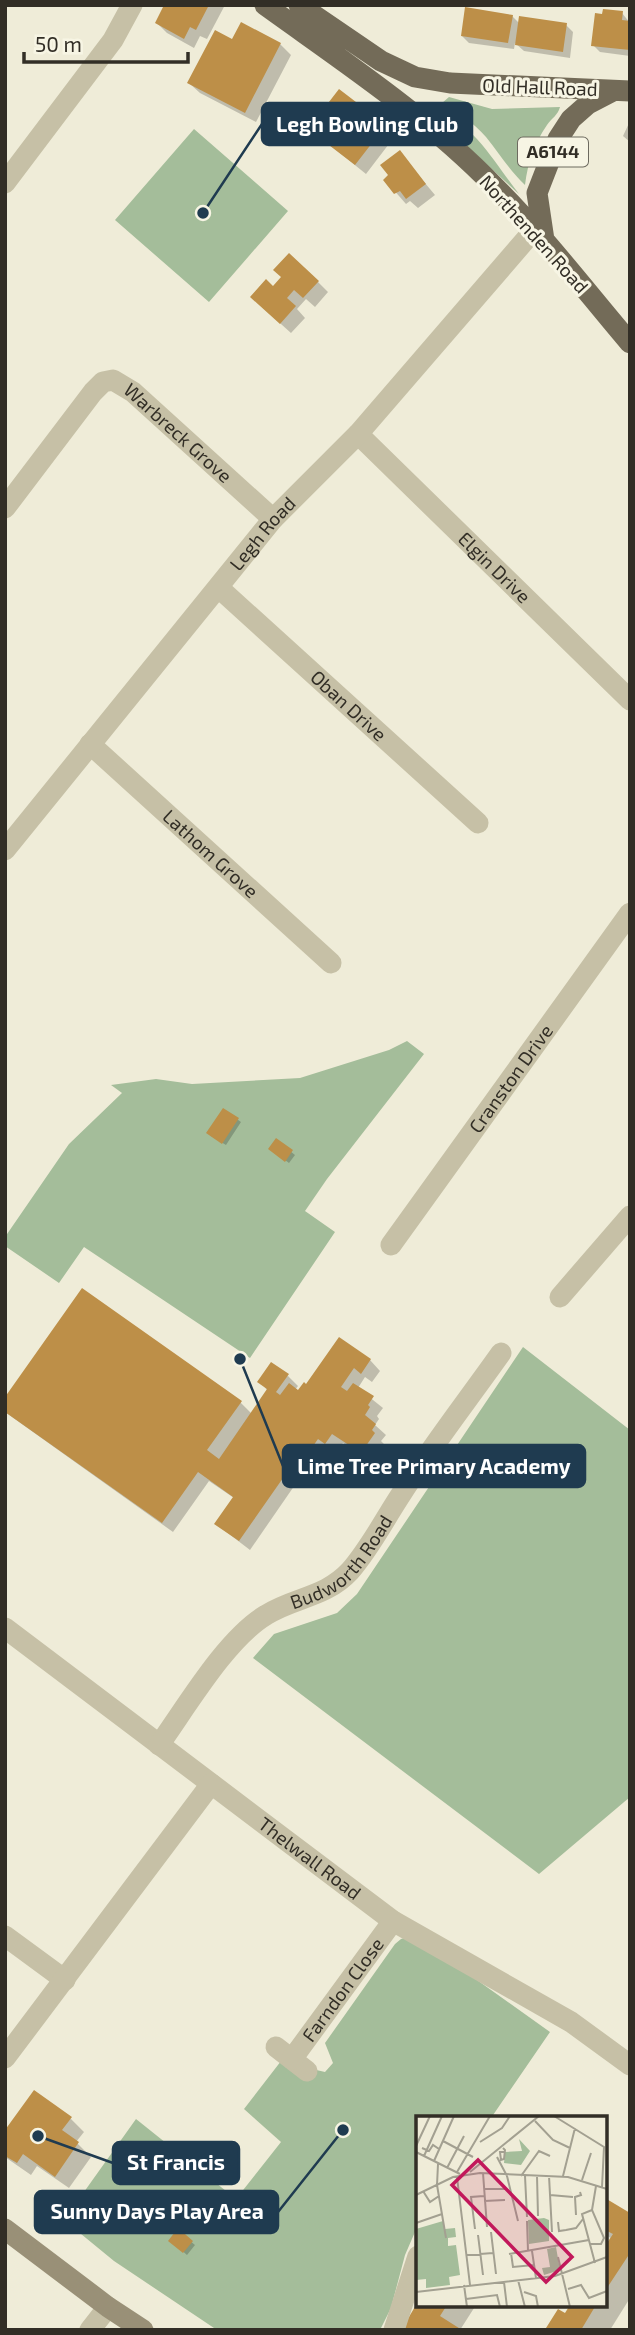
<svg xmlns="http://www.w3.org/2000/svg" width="635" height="2335" font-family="'Exo 2',sans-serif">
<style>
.green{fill:#a4bd9a}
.shadow{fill:#0003}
.building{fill:#bd8f48}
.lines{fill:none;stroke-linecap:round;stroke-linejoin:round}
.street{stroke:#c6c0a6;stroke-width:21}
.secondary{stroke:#999077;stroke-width:21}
.primary{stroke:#736b58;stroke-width:21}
.labels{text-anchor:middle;stroke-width:6;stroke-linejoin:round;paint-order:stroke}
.shield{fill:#f7f5e4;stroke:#6d6a5f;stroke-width:2}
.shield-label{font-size:18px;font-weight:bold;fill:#322e26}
.street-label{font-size:19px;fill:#322e26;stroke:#f7f5e4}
.inset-road{fill:none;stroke:#a3a091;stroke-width:2}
.view{fill:#c2185b;fill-opacity:0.15;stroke:#c2185b;stroke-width:3.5}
.inset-edge{fill:none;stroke:#322e26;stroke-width:3.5}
.leader{fill:none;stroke:#1f3b50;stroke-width:2.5}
.callout-dot{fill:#1f3b50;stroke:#f7f5e4;stroke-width:2.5}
.callout{fill:#1f3b50;stroke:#1f3b50;stroke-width:2.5}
.callout-label{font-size:21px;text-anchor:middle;font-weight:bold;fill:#fff}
</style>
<rect width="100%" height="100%" fill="#efecd8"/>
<path class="green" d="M449,97L492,109L560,107C558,115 552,118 547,125C534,144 528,162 525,185C510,171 499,153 486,137C474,123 459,113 442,103Z
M436,110C473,122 496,165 519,194L433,115Z
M194,129L288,211L209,302L115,220Z
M407,1041L424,1054L327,1179L305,1211L335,1232L250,1358L84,1247L59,1283L5,1246V1237L69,1144L122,1093L111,1085L156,1079L192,1084L300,1078L389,1050Z
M523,1347L630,1430V1797L539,1874L253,1658L274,1634L337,1613L357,1594Z
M410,1936L418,1938L550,2032L491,2118H418V2225L405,2255L391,2308L380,2330H217L114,2261L64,2220L136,2119L236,2199L281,2142L244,2109L288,2052L312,2069L325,2072L333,2063L325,2043L395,1944L401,1939Z"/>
<path class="shadow" d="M166,5H225L207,39L200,36L194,48L167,33L157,23Z
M622,13L630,23V56L600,52L593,45Z
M512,16L520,24L566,25L573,32L570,58L524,51L515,43L514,49L469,43L462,36Z
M242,24L280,44L291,55L256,122L200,93L189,83L233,42Z
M630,121V142L623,136Z
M385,126L395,136L366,174L310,129Z
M399,152L435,195L418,208L410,201L406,204L385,180L391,176Z
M318,282L328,292L315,307L306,299L297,309L305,318L291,333L262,307L274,288Z
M224,1110L241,1122L226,1145L211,1136Z
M276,1140L295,1155L289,1163L273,1151Z
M370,1360L380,1371L372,1382L365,1377L358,1388L383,1408L377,1416L379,1419L375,1425L386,1435L381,1441L384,1444L372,1462L343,1443L336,1453L329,1448L317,1465L309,1459L297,1476L299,1479L250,1550L216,1524L234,1498L209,1481L173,1532L5,1412L240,1402L252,1414L268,1391L260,1382L288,1376L298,1386L295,1390L299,1392L307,1386Z
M71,2119L84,2132L76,2142L91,2157L69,2188L37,2166L31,2175L5,2157V2133Z
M605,2200L630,2215V2298L610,2330H583L584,2328H580L566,2315L572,2305H605V2249L612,2239L605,2234Z
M178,2231L195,2245L187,2255L170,2240Z
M419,2305H476L460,2330Z"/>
<path class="building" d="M164,5H209L196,30L190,27L184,39L155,23Z
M465,7L513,15L508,43L461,36Z
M603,9L623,11L622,20L630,21V50L591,46L595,13L602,14Z
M519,16L567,23L563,52L515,45Z
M241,22L281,43L245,113L187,83L215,30L232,39Z
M339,89L386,125L355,165L308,129Z
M400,150L426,184L406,199L400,191L394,194L383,180L388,175L380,165Z
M289,253L319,281L303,298L294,290L287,298L296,306L280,324L250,297L266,279L273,286L281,277L273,270Z
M223,1108L239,1118L222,1144L206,1133Z
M276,1138L293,1150L285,1162L268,1149Z
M82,1288L242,1401L207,1450L219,1459L267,1389L257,1382L271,1362L289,1374L276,1392L280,1395L289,1383L298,1390L304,1382L306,1384L339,1337L371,1359L361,1374L354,1368L341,1387L347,1391L353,1383L374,1396L368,1405L370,1407L365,1415L376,1424L372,1430L375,1433L361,1453L332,1434L325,1444L318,1439L306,1456L298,1450L287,1465L290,1468L239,1541L214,1524L233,1497L198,1472L162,1523L5,1412V1397Z
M34,2090L72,2117L62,2130L79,2142L55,2177L23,2154L17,2163L5,2156V2130Z
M605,2198L630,2213V2253L605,2291V2246L613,2234L605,2230Z
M178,2228L193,2241L183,2253L168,2241Z
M416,2305H447L440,2316L462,2330H408L403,2327Z
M570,2305H596L581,2330H549L546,2328L558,2309L565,2313Z"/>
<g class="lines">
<g class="street">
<path d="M5,183L113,40L132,5"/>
<path id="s1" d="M358,434L630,700"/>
<path id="s2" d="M5,508L93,392L103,382L113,380L133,392L273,519"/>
<path id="s3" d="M219,588L478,823"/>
<path id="s4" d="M90,744L331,963"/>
<path id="s5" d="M5,850L273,519L358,434L534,230"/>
<path id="s6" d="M391,1245L630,913"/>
<path d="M560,1297L630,1216"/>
<path id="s7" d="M5,1628L393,1921L571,2022L630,2065"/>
<path id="s8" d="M159,1745C187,1706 226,1639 266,1615C294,1597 325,1598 350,1571C370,1548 383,1522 400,1496C431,1447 467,1401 501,1353"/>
<path d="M5,1936L65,1980"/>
<path d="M276,2047L307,2071"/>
<path d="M5,2058L211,1784"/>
<path id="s9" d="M292,2059L393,1921"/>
<path d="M90,2330L108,2307"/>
<path d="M394,2330L418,2256"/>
</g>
<path class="secondary" d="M5,2229L108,2307L143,2330"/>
<path class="primary" d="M265,5C344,62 426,116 494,186C543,235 585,290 630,343
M299,5L381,61L415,77L450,83L630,91
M544,240L537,193L558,139L571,119L588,104L613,91"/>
</g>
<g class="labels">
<rect class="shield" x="518" y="137.5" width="70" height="29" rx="5"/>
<g class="shield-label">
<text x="553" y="158">A6144</text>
</g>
<g class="street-label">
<text transform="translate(540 87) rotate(2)" y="7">Old Hall Road</text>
<text transform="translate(534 234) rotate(48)" y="7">Northenden Road</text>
<text dy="7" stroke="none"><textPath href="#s2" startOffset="254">Warbreck Grove</textPath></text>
<text dy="7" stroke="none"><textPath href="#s5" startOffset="408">Legh Road</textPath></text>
<text dy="7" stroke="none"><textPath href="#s1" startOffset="191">Elgin Drive</textPath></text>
<text dy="7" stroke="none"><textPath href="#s3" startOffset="175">Oban Drive</textPath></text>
<text dy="7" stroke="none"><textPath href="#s4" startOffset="163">Lathom Grove</textPath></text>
<text dy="7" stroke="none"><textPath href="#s6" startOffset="205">Cranston Drive</textPath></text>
<text dy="7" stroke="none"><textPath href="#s8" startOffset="264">Budworth Road</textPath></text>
<text dy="7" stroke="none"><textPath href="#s7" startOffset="382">Thelwall Road</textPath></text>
<text dy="7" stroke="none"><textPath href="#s9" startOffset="86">Farndon Close</textPath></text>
</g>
</g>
<g transform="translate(416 2116)">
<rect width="191" height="191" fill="#efecd8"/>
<path d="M103,23L114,35L105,49L88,47L89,36L106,35ZM128,102L133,104V125L113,128L112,104ZM27,105L29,113L39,112L40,121L32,122V130L40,129L44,159L33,161L34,169L10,172V163L0,164V113ZM140,131L144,154L128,159L126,152L134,151L131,133Z" fill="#a4bd9a"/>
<path class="inset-road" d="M138,0L188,31L186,71M119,5L137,24L154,32M27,25L57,41M64,26L86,12L94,0M0,30L14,0M6,32L13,35L17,29L23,33M87,32L89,34L88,43L85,44L84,36H88M0,36L44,58M8,40L26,0M81,41L91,60M18,45L38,0M31,52L48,20M41,56L74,0M54,56L123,0M67,57L71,111M91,60L102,105M105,60L123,35L134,40M109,60L111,101M121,60L122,100M133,60L136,116M147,60L159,12M41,61L54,169M166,64L175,37M21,69L30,122M21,69L22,48M68,73H91M7,75L14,86L23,80M0,79L37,61L64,57L152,61L191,73M134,79L157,81M68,85L89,84M176,94L166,98L179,147M160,99L159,81L165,79L164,76M111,105L112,135M142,106L143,115L150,114L160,112L167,103M0,107L26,98M59,113L55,81L68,80M75,116L80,158M62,119L67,159M173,128H185L188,122L176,94L180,70M116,135L120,162M95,137L97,151L118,149M93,138L173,124M51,139L77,137M142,141L154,191M102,164L109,191M88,166L91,191M48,169L51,191M152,173L165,169L173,182L191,175M0,176L139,160L191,141M108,176L120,180L122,191M50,183L81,179L84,191"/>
<path class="view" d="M62,44L156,141L130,166L36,69Z"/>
<rect width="191" height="191" class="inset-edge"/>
</g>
<path class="leader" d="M203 213L262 124M240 1359L283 1466M38 2136L113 2163M343 2130L278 2212"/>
<g class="callout-dot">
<circle cx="203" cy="213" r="7"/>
<circle cx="240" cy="1359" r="7"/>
<circle cx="38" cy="2136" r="7"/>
<circle cx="343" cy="2130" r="7"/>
</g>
<g class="callout">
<rect x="262" y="103" width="210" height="42" rx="7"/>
<rect x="283" y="1445" width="302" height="42" rx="7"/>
<rect x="113" y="2142" width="126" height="42" rx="7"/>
<rect x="35" y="2191" width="243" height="42" rx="7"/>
</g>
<g class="callout-label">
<text x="367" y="132">Legh Bowling Club</text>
<text x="434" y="1474">Lime Tree Primary Academy</text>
<text x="176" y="2170">St Francis</text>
<text x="157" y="2219">Sunny Days Play Area</text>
</g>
<rect width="635" height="2335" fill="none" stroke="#322e26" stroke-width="14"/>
<path d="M24 52v10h164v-10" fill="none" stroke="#322e26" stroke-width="3.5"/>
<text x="35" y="52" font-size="21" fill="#322e26" stroke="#f7f5e4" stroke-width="5" paint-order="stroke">50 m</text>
</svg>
